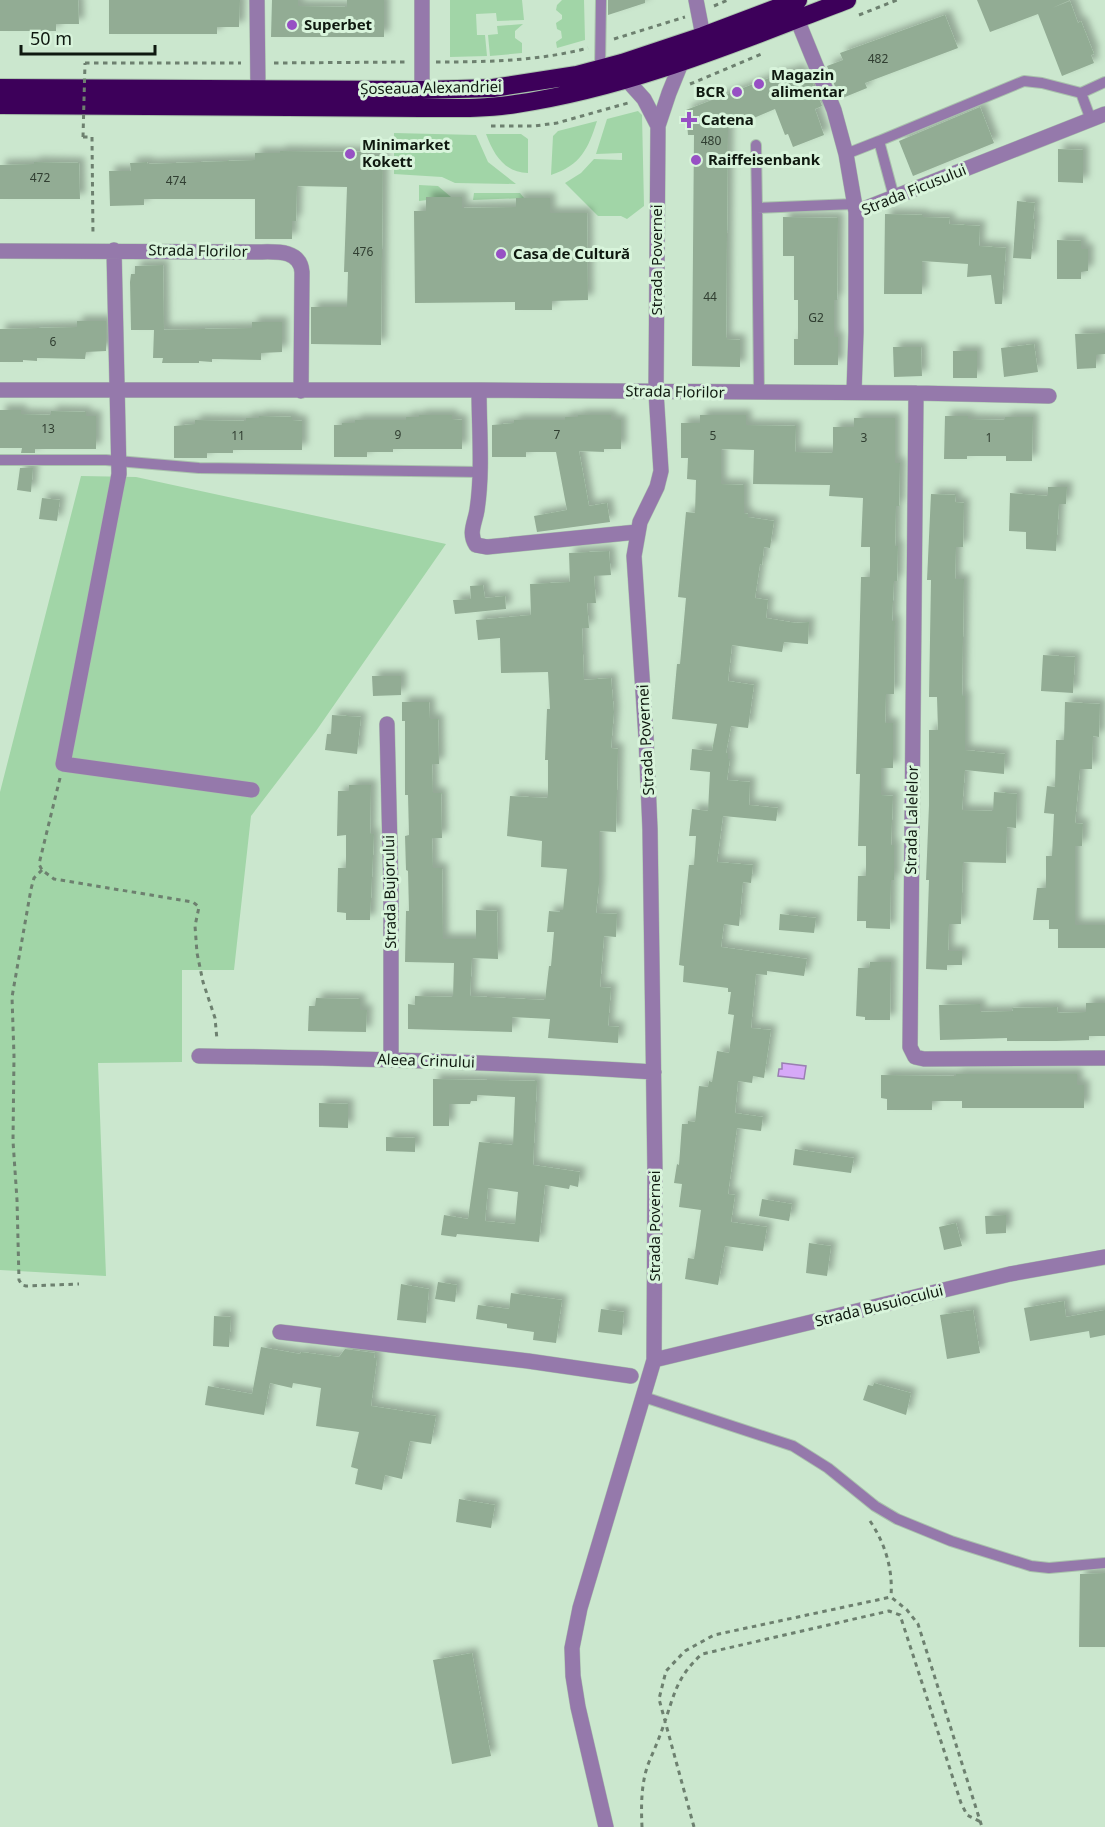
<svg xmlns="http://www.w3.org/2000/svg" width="1105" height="1827" font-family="'Noto Sans',sans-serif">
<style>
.green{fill:#a1d5a7}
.water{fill:#d6a9f8;stroke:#9a7eb2;stroke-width:1.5}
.building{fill:#92ac94;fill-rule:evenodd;filter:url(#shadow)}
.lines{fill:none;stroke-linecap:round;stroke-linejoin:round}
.lane-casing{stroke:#a9c2ac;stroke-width:12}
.street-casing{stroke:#a9c2ac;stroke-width:16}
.highway-casing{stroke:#a9c2ac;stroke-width:20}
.path{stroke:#6d806f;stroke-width:3;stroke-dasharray:4.5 4.5;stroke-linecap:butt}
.lane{stroke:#9579ab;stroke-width:10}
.street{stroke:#9579ab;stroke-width:15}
.highway{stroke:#3d005a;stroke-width:18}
.path-bridge{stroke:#6d806f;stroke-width:3;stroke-dasharray:4.5 4.5;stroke-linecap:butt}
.poi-dot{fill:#9750c4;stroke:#d8f4db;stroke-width:2}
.labels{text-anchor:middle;stroke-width:6;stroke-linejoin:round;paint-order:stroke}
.number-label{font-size:12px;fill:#303e31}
.poi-label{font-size:15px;font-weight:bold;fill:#0f1910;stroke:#d8f4db;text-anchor:start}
.street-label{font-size:15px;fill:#0f1910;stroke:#d8f4db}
</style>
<defs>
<filter id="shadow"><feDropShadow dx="5.5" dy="-5.5" stdDeviation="3" flood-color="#0004"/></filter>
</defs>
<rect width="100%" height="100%" fill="#cbe7ce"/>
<path class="green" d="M450,0H522L524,20L497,21L496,13L476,14L477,35H485L487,56L450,57Z
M562,0H584L585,40L557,48L556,42L562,38L561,31L557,29L556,23L562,19V15L556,10L557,5Z
M523,24L515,31V38L522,43V53L490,56L488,35L498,34L497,26Z
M638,111L642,115L644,206L627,219L621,216H598L565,183L581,173L594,159L622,160V153L596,154L607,119Z
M597,121C588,149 581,165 551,175L553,136L558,131Z
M394,133L476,135L488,162L516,184L455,183L442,177L394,174Z
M486,134H521L528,139V173C504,172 494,155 486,134Z
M419,185L438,186L451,197L419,201Z
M474,193H520L524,198L473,200Z
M81,476L136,477L446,544L316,731L251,816L234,970H182V1062L98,1063L106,1276L0,1270V792Z"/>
<path class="water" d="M782,1063L806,1066L804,1079L778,1076L779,1069H782Z"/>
<path class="building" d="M0,0H78L79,24H56V31H0Z
M109,0H240L239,27H217V34H109Z
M272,0H298V6L347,7V0H384V37H271Z
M608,0H645V3L608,15Z
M977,0H1070L1052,8L1070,1L1078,23L1081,21L1094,54L1091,55L1094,63L1062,76L1038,14L990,32Z
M945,15L958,48L865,83L867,88L840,99L827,66L843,60L840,53Z
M799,69L802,76L809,74L822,106L815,109L824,135L793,147L788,134L785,135L775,109L728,129L726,339L740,340V367L692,366L694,135H688L686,110L782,73L783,74Z
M980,107L994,143L913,176L899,141Z
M1058,149L1083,150V183L1058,182Z
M280,151L367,152V155H383L381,345L311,344V307H347L348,272H344L347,187L297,186L296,221H292V239H255V199H144V205L110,206L109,171H131L130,163L147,162L148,164L255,160V153H280Z
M34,162L79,163L80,199H0V165L34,164Z
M426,197H462V208L516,207V198H550V213H587L588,300L552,301V310H515V302L415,303L414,211H426Z
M1017,201L1035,203L1033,219H1035L1031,259L1013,258Z
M885,214L923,215V217L950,218L949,224L980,226L979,246L1006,248L1002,304H995L991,275L967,277L968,264L922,261V294H884Z
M783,217L838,218L837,300H834V337H838V365H794V339H798V300H794V256H783Z
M1057,240L1081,241V249H1088V271L1081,272V279H1057Z
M163,265L164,330H131L130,282L131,274H135V266Z
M77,321H106V351L86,352L85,359L37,358V361L23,360V362H0V329L77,327Z
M252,322H282V352L261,353V360L212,359V362L199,361V363H162L163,358H153L154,330L252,328Z
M1105,333V354L1096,355V368L1077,369L1075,334Z
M1034,344L1038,372L1004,377L1001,348Z
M893,347H921L922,376L894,377Z
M953,351H977V378H953Z
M0,410H21V414L51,415V411L86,412V416H96V449H35V453H21L22,448H0Z
M419,415H452V419L462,420V449H393V452H367V457H334V425H342V423H355V420H406V417H419Z
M578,415H611V420H621V449H604V452L579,451L589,506L607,503L610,522L537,532L534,516L567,510L556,452H526V457H492V425L514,423V420H565V417H578Z
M700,415H746V425L796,426L795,452L833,453V427H854V418H895V463H900L899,506H896L895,546H898L897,581H894L892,621H895L894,694H886L885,723H893V768H881V795L893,796L891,845H894V880H891L890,929L866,928V921H857L858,876H866V846H858L860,774H856L861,577H870V547H861L863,498L829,496L830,485L753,484L754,450L721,449V484L744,485V513L748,514V517L774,521L770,548L764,547L762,565L760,564L755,598L768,600L766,618L796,623L809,622L808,644L784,642L782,652L732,645L728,681L754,685L748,728L731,726L726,753H728V759H730L727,780L750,782L749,805L778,808L776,821L723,816L717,862L753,865L751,883L743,882L739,926L724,924L721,947L807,959L804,976L767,971V975L756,974L751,1028L771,1030L764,1078L753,1076L752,1083L738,1081L735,1113L763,1117L761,1131L737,1128L728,1194L735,1195L731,1222L767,1227L763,1251L725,1246L718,1285L685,1279L688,1258L694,1259L701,1210L679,1207L682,1184L674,1183L677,1164L679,1165L682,1124H688V1121L695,1122L699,1086L708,1087L709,1081L712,1082L717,1051L729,1053L734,1015L728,1014L731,992H728V988L683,982L684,966L679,965L689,865H694L696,836H689L692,809L708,811L710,772L690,770L692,749L712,751L717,724L672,719L677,664H680L686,598L678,597L686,512L695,513L696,480L687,479L688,458H681V423H700Z
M259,416L292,417V420L302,421V450H233V453H207V458H174V426L195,424V420L246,421V418H259Z
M945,416H968V419L1005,420V417H1033L1032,461H1006V456H967V459H944Z
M20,468H33L31,492L17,490Z
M1048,487H1067L1066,504H1059L1056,551L1026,549V532L1009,531L1010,493L1048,496Z
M931,494L956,495L955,502L964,503L963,547H956L955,579H964L962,696H965V750L1005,754L1004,774L965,770L962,810L993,811L994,792L1017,794L1016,828L1007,827L1006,863L963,862L961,924H949L948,951H962V965H947V970L926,969L929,880H926L929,805V730H938L937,697H929L931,580H927Z
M42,498L60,500L57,521L39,519Z
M609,551L611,575L594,576L596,603H587L589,628H582L584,680L611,678L614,712L611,748L618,749L616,832L599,831V884L596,913L617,914L616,937L604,936L600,987L611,988L608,1026L619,1027L618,1043L548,1038L550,1019L512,1017V1032L408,1029V1004L415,1005V996L453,997L454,963L405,962L406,911H409L408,871L406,870L405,836L409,835L408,795H405V721H402V702H429L430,719H438L439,764H432L433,793H441L442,838H432L433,868H442L443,939H476V910L497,911L498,959L472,958L470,996L545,1000L549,966H551L554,932H547L549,911L560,912V910H563L567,869L541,867L542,841L507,836L510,796L548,798V760H545L547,709H550L548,672L501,673L500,638L478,640L476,620L531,615L530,584L570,582L569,553Z
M483,585L485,598L505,596L506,609L455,614L453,600L471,599L470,586Z
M1043,655L1075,657L1073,693L1041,691Z
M372,676H401V695L373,696Z
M1065,702L1100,704L1099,737L1093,736L1092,769H1080L1075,823L1083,824L1082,846H1075V925H1105V948H1058V929H1049V920H1033L1037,888H1046V856H1052L1054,814L1044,813L1047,786L1055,787L1056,740H1064Z
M332,715L361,717L357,754L325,750L327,734H331Z
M349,785H371L370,834H374L370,920H346V913L337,912L338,868H346V835L337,836L338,791H349Z
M780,914L816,918L814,933L779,930Z
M870,962H891L890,1020H865V1017L856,1016L858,968H869Z
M316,998L360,999V1010H367L366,1032L308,1031L309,1006H315Z
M1086,1003H1105V1036H1089V1040L1056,1041H1007V1038L940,1040L939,1005L980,1004V1012L1013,1011L1012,1008L1057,1007L1058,1013L1086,1012Z
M956,1074H1077V1085H1084V1108H962V1101H932V1110H887V1099L881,1098V1075L956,1076Z
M433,1079L537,1081L533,1165L580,1172L578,1187L570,1185L569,1189L545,1185L539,1242L457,1234L456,1237L441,1235L444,1215L468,1219L479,1142L513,1145L515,1097L477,1095V1101H471L470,1104H449V1126H433ZM488,1188L518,1192L515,1224L485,1221Z
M319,1103L348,1104V1128L319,1127Z
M386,1137L415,1138V1152L386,1151Z
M795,1149L854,1158L851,1173L793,1165Z
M762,1199L792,1204L789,1221L759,1216Z
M1006,1215V1233L986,1234L985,1216Z
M956,1223L962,1246L944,1250L939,1227Z
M809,1243L831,1246L827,1276L806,1273Z
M438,1282L457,1285L455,1302L435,1299Z
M401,1284L429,1289L426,1323L397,1320Z
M511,1293L562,1300L556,1343L533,1340L534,1332L507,1328V1324L476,1319L478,1305L509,1309Z
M1064,1301L1066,1317L1105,1310V1335L1090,1338L1089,1331L1030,1341L1024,1308Z
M601,1309L624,1312L622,1335L598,1332Z
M973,1310L980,1353L947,1359L940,1315Z
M214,1316L231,1317L229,1347L213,1346Z
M261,1347L300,1354L301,1352L339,1357L345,1349L375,1353L374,1358H377L371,1406L436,1416L431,1444L410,1441L402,1479L385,1475L382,1490L355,1484L358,1469L351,1467L359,1432L316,1426L321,1388L293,1383L292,1388L270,1383L264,1415L205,1405L208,1386L252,1394Z
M874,1383L911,1393L906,1415L863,1400L868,1385L873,1386Z
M459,1499L495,1505L491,1528L456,1522Z
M1105,1573V1647H1079L1080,1574Z
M472,1653L491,1756L452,1764L433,1660Z"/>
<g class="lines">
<defs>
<path id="lane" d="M600,69L601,0
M1081,93L1105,82
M879,141L1024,81L1042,83L1081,93L1091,120
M756,145L757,208L854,204
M846,154L879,141L894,197
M757,208L759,392
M0,460H106L199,468L480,472
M644,1397L793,1446L828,1468L875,1506L897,1519L951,1541L1031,1566L1049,1568L1105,1563"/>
<path id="street" d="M257,0L258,90
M696,0L703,36
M797,19L834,110L846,154L856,212V332L854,392
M626,79L644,99L658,126
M422,90V0
M856,212L1105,114
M114,250L119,474L63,764L252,790
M0,251L255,252C273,252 300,248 302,272L301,391
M0,390H479L916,393L1049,396
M479,390C479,429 483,471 477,510C475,523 468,533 476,545L487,547L637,532
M916,393L910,1047L915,1057L924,1059L1105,1058
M387,724L391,891V1059
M199,1056C351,1058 502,1062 654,1072
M280,1332L528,1361L631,1376
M654,1360L1010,1274L1105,1257
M606,1827L578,1707L573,1676L572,1648L580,1608L654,1360L655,1173L650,829L646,737L634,556L640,522L657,487L661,471L656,392L658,126L669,93L682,61"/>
<path id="highway" d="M0,88L422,90L493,88L577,75L622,63L703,36L798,0
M0,105L421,108C453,108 485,109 516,104C631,87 739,41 847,0"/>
</defs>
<use href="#lane" class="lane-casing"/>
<use href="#street" class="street-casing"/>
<use href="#highway" class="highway-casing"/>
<path class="path" d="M714,6L728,0
M859,15L897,0
M614,39L685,17
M436,62C487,62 539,61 588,48
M85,63H241
M274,63L406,62
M690,84L764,53
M491,126H534L557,123L628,103
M83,137H92L93,236
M60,778L39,864L42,870L54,879L193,902L199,907L195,926L197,953L203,982L215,1018L217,1040
M42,870L34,878L31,889L12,997L14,1056L13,1141L17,1200L19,1280L22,1285L26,1286L79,1284
M870,1521C885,1543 893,1569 891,1596
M642,1827C641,1806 641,1782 649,1762C654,1750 659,1739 663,1727C674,1696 676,1677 702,1654L889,1611L900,1615L961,1803L967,1815L981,1822
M694,1827L659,1699L666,1671L685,1651L714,1635L891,1597L907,1610L918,1624L982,1827"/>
<use href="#lane" class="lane"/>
<use href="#street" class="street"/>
<use href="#highway" class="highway"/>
<path class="path-bridge" d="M83,137L85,63"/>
</g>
<g class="poi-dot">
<circle cx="292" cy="25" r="6"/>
<circle cx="759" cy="84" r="6"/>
<circle cx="737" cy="92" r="6"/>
<path d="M686 111h6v6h6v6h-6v6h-6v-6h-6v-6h6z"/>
<circle cx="350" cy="154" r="6"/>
<circle cx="696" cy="160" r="6"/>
<circle cx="501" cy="254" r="6"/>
</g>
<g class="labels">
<g class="number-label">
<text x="878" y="63">482</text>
<text x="711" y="145">480</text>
<text x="40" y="182">472</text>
<text x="176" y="185">474</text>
<text x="363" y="256">476</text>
<text x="710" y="301">44</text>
<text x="816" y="322">G2</text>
<text x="53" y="346">6</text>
<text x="48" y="433">13</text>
<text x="398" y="439">9</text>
<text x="557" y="439">7</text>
<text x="238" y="440">11</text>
<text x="713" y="440">5</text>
<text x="864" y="442">3</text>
<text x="989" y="442">1</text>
</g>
<g class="poi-label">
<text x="304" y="30">Superbet</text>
<text x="771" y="80">Magazin<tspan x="771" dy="17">alimentar</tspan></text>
<text x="725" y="97" text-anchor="end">BCR</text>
<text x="701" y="125">Catena</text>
<text x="362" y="150">Minimarket<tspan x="362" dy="17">Kokett</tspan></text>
<text x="708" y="165">Raiffeisenbank</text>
<text x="513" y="259">Casa de Cultură</text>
</g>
<g class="street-label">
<text transform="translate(431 88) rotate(-1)" y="5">Șoseaua Alexandriei</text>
<text transform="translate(914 190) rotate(-22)" y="5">Strada Ficusului</text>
<text transform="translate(198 251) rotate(1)" y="5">Strada Florilor</text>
<text transform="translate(657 260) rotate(-90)" y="5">Strada Povernei</text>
<text transform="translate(675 392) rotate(1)" y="5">Strada Florilor</text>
<text transform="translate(646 740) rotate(-93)" y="5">Strada Povernei</text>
<text transform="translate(912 820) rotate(-89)" y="5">Strada Lalelelor</text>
<text transform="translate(390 892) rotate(-91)" y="5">Strada Bujorului</text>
<text transform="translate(426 1061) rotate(2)" y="5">Aleea Crinului</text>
<text transform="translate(655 1226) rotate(-90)" y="5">Strada Povernei</text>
<text transform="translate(879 1306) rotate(-14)" y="5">Strada Busuiocului</text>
</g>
</g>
<path d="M21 45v9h134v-9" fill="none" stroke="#0f1910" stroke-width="3"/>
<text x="30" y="45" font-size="18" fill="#0f1910" stroke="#d8f4db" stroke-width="4.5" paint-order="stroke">50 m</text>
</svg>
